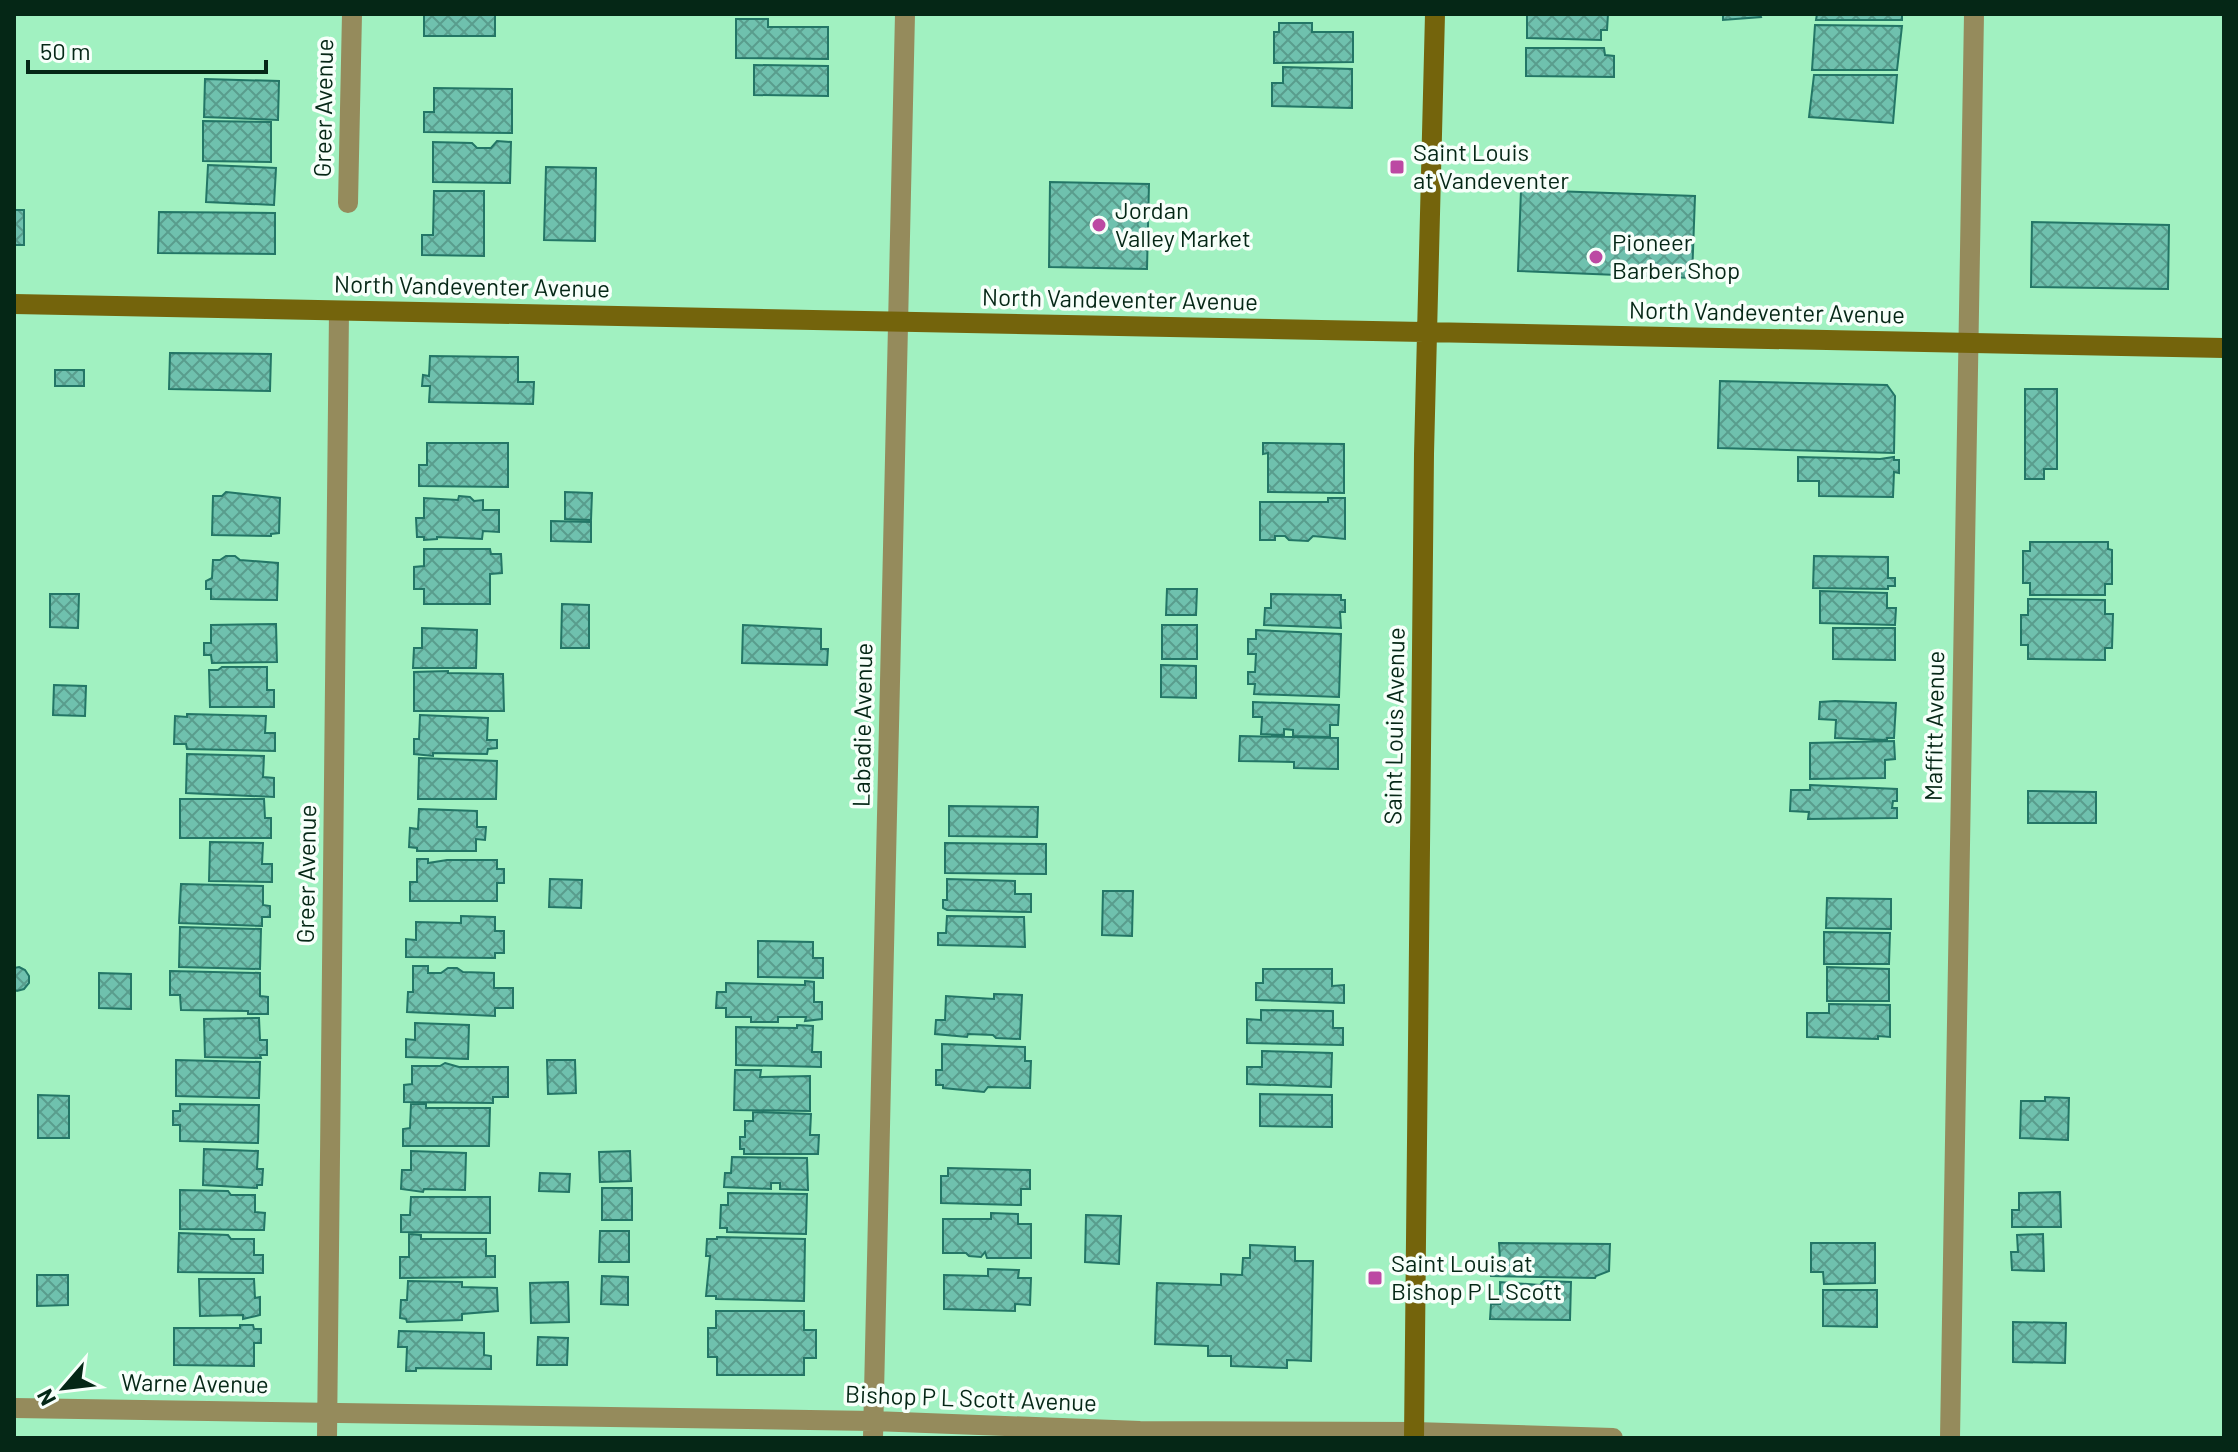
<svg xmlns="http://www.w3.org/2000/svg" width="2238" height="1452" font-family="Barlow,sans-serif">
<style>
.building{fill:url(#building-cross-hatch);stroke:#237666;stroke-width:2}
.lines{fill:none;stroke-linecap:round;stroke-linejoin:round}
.street{stroke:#958b5c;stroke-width:20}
.secondary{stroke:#74640c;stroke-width:20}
.poi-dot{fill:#bc49a3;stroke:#f7fffa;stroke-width:3}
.labels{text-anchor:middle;stroke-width:7;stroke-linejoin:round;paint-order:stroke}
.street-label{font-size:24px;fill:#052716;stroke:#f7fffa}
.poi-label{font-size:24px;fill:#052716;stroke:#f7fffa;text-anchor:start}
</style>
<defs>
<pattern id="building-cross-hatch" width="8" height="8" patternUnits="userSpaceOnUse" patternTransform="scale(2)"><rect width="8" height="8" fill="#6fc1ae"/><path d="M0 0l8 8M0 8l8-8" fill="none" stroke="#599d8d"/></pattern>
</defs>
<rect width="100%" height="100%" fill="#a1f1c1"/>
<path class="building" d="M424,14H495V36H424Z
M1527,14H1608L1607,30H1601V40L1527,38Z
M1723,14H1760L1761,17L1723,20Z
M1817,14H1902V20H1816Z
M736,19H768V27H828V59L736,58Z
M1279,23H1312V32H1353V62L1274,63V32H1279Z
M1815,25L1902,26L1897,70H1812Z
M1526,48H1604L1605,55L1614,56V77L1526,76Z
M754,65L828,66V96L754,95Z
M1283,67L1352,69V108L1272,106V83H1283Z
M1814,75H1897L1893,123L1809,117Z
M205,79L279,81L278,120L204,117Z
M434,88L512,89V133L424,132V112H434Z
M203,121L271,122V162L203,161Z
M497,141L511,142L510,183L433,182V142L472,143L477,148H491Z
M208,165L276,168L274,205L206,202Z
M546,167L596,168L595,241L544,240Z
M1050,182L1149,184L1147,269L1049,267Z
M1521,190L1695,196L1692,278L1518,271Z
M434,191H484V256L422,255V235H433Z
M14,210H24V245H14Z
M159,212L275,213V254L158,253Z
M2032,222L2169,225L2168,289L2031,287Z
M170,353L271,354L270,391L169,389Z
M430,356L518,357V382H534L533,404L429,402L430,386H422L423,375L429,376Z
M55,370H84V386H55Z
M1720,381L1887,385L1895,396L1894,453L1718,448Z
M2025,389H2057V469H2044V479H2025Z
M427,443H508V487L419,486V465H427Z
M1263,443L1344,444V493L1268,492V453L1263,454Z
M1798,457L1880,459L1894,457V460H1899V473L1894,472L1893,497L1819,496V481H1798Z
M226,492L280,498L279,533L271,534V536L212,535L213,496H222Z
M565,492L592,493L591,520L565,519Z
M459,496L470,497L474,501L483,500V510H499V532L483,531L482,539L437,537V539L424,540V537H417L416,518H424V498L458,500Z
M1328,498H1345V539L1313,536L1308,541L1289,540L1285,536H1275V540H1260V502H1328Z
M551,521L591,522V542L551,541Z
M2030,542H2108V549L2112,550V584H2105V595H2030V583H2023V551H2030Z
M424,549H490L491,554H501L502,573L490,574V604H424V589H414V567L424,566Z
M226,556H235L240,560L278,563L277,600L211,599V589H206V581L212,578L213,560H220Z
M1814,556L1888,557V578H1895V586H1888V589L1813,588Z
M1167,589H1197L1196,615H1166Z
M1820,591L1887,593V608H1896L1895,625L1820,623Z
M50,594H79L78,628L50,627Z
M1271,594L1341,595V600H1345V612H1340L1341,628L1264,625L1265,608H1271Z
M2028,599L2105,600V614H2113L2112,648H2105V660L2028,659V645H2021V615H2028Z
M562,604L589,605V648H561Z
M276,624L277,662L212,663L211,655H204V643H211V625Z
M743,625L821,629V649H828L827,665L742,663Z
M1162,625H1197V659H1162Z
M422,628L477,630L476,668H413L414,648H422Z
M1833,628H1895V660L1833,659Z
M1256,630L1341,634L1339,697L1254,694L1255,684H1248V672H1255L1256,654H1248V639H1256Z
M1161,665L1196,666V698L1161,697Z
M222,667H267V690H274V707H210L209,670H218Z
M448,671V673L503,674L504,711H414V672Z
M54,685L86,686L85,716L53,715Z
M1835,701L1896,703L1894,738H1887V740L1835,738L1836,720L1819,719L1820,702Z
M1253,702L1339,705L1338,725H1330V737L1293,736V730L1284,729V735L1261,734L1262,717H1253Z
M187,714L266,716L265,733H275V751L187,749L186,744H174L175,716L187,717Z
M420,715L488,718L487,740H497V748L488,749L487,754L433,753V756L414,754V739H419Z
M1240,736L1338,738V769L1294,768V762L1239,761Z
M1894,741L1895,759L1885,760V778L1810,779V743Z
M187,754L264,756L263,777L274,778V797L186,793Z
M419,758L497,761L496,799H418Z
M1810,785L1897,789V801H1893L1892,808H1897V818L1808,819L1809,812L1790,811L1791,790H1810Z
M2028,791L2096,792V823H2028Z
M180,799H264L265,818H271V838H180Z
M949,806L1038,807L1037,837L949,836Z
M419,809L477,811V827H486L485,840L476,839V851H417V848L409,847L410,828L418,829Z
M210,842L263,843L262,864H272V882L209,881Z
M945,843L1046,844V874L945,873Z
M417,859H428V863L447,860H497V869H504V883H497V901H410V882H417Z
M550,879L582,880L581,908L549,907Z
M947,879L1015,881V894H1031V912L947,910L943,908V900H947Z
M181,884L263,886V905L270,906V917H262V926L179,923Z
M1103,891H1133L1132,936L1102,935Z
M1827,898L1891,899V929L1826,928Z
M461,916L495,917V931H504V953H495V958L406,957V939L416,940V922L461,923Z
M947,916L1024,917L1025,947L938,945V933H946Z
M180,927L261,929L260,969L179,967Z
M1824,932L1890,933L1889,964H1824Z
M758,941L813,942V958H823V978L758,977Z
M413,966H428V973H441L448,968H457L463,972L494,973V988H513V1008H495V1016L407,1012L408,992H413Z
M19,967L25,970L29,976V983L24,989L17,991L14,989V968Z
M1827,967L1889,969V1001H1827Z
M1263,969H1332V986L1344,985V1003L1256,1000V983H1263Z
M170,971L260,973V996L268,997V1014H248V1011L181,1010L180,995H170Z
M99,973L131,974V1009L99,1008Z
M805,981L814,982V1002H822V1019L805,1021L806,1017H778V1022H751V1017H726V1008H716L717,992H726V983L805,985Z
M994,994L1022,995L1020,1039L996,1038L993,1035L968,1034L967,1037L935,1034L936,1020H945L946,996L994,999Z
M1829,1004L1890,1005V1037L1878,1036V1039L1807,1037V1013H1829Z
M1261,1010L1333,1011V1028H1343V1045L1247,1043V1019L1261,1020Z
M259,1018L260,1040H267V1055H260L261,1058L205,1057L204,1019Z
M415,1023L469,1025L468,1059L406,1057V1039L415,1040Z
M797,1025L813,1026L812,1052H821V1067L736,1065V1027L797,1028Z
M942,1044L1025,1047V1061H1031L1030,1088L988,1087L984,1092L943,1088V1085H936V1070H942Z
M1262,1051L1332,1053L1331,1087L1247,1084V1067H1262Z
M176,1060L260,1062L259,1098L176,1096Z
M547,1060H575L576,1093L548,1094Z
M445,1063L459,1067H508V1097H493V1103L404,1102V1085L412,1084V1066H440Z
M735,1070H761L760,1077L810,1076V1111L734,1110Z
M1260,1094L1332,1095V1127L1260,1126Z
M38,1095L69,1096V1138H38Z
M2045,1097L2069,1098L2068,1140L2020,1138L2021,1101H2045Z
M180,1104L259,1105L258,1143L180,1141V1125H173V1111H180Z
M411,1104H426V1108H490L489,1146H403V1129L410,1128Z
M753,1112L811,1114L810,1135H819L818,1154H744V1149H740V1137H745V1121H753Z
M204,1149L258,1151L257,1169H263L262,1185H257V1188L203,1185Z
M411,1151L466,1153L465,1190L424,1189L423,1192L401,1189L402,1170H411Z
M630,1151L631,1181L600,1182L599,1152Z
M732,1157L807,1158L808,1190L780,1189V1183H771V1189L724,1187L725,1173H731Z
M948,1168L1030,1170V1189H1021V1205L941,1203V1176H948Z
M540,1173L570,1174L569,1192L539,1191Z
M602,1188H632V1220H602Z
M180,1190L228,1191L231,1195H255V1212L265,1213L264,1230L180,1229Z
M2060,1192L2061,1227H2012V1210H2019V1193Z
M728,1193L807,1194L806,1234L727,1232V1228H720L721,1205H728Z
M411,1197H490V1233L401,1232V1215H410Z
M991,1213L1018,1214V1224H1031V1258H987L985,1252L981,1257L969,1256L966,1253H943V1219H991Z
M1086,1215L1121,1216L1119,1264L1085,1262Z
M600,1231H629V1262H599Z
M179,1233L228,1235L231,1239H254V1255H263V1273L178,1272Z
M409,1234L421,1235V1239H486V1256H495V1277L400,1278V1257H409Z
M2043,1234L2044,1271L2012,1270L2011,1252H2018L2017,1235Z
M717,1237L805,1239L804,1301L716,1299V1296H706L710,1256H706L707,1239H717Z
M1499,1243L1610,1244L1609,1271L1596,1276L1595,1278L1491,1276L1490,1259H1500Z
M1811,1243H1875V1283L1824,1284L1823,1272H1811Z
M1250,1245L1295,1247V1261H1313L1311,1361L1287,1360V1368L1231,1366V1356H1208V1346L1155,1344L1157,1283L1221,1285V1274L1242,1275L1243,1258H1250Z
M988,1269L1019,1270L1018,1278H1031L1030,1305L1015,1304V1311L944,1309V1275L988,1276Z
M37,1275H68V1305L37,1306Z
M602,1276L628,1277V1305L601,1304Z
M199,1279H254L255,1298L260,1297V1315L243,1319V1315L200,1316Z
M408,1281L462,1282V1287L497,1288L498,1311L462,1314V1320L407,1322L406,1319L400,1318L401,1300H407Z
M1544,1281L1571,1282L1570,1320L1490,1319L1491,1304H1500V1282L1540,1285Z
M568,1282L569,1322L531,1323L530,1283Z
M1823,1290H1877V1327L1823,1326Z
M716,1311H804V1330H816V1358H804V1375H717V1357H708V1328H716Z
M2013,1322L2066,1323L2065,1363L2013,1362Z
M240,1325H253L254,1329H261V1343H254V1366L174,1365V1328H240Z
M399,1331L484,1333V1355L491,1356V1369L416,1368V1371H406L407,1347H398Z
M538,1337L568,1338L567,1365H537Z"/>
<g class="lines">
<path class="street" d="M348,203L352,14
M14,1408L873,1421L1140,1431L1414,1432L1613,1438
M327,1438L339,311
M873,1438L905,14
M1950,1438L1974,14"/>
<path class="secondary" d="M14,304L2224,348
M1414,1438L1424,454L1435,14"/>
</g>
<g class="poi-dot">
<rect x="1389" y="159" width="16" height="16" rx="4"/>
<circle cx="1099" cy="225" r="8"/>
<circle cx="1596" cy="257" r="8"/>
<rect x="1367" y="1270" width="16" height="16" rx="4"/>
</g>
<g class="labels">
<g class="street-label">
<text transform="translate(324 108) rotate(-89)" y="8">Greer Avenue</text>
<text transform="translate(472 287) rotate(1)" y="8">North Vandeventer Avenue</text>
<text transform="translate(1120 300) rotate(1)" y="8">North Vandeventer Avenue</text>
<text transform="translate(1767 313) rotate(1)" y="8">North Vandeventer Avenue</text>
<text transform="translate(863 725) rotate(-89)" y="8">Labadie Avenue</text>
<text transform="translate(1395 726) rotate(-89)" y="8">Saint Louis Avenue</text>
<text transform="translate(1935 726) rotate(-89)" y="8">Maffitt Avenue</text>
<text transform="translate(307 874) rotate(-89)" y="8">Greer Avenue</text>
<text transform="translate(195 1384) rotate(1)" y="8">Warne Avenue</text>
<text transform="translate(971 1399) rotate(2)" y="8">Bishop P L Scott Avenue</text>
</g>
<g class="poi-label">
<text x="1413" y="161">Saint Louis<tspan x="1413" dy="28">at Vandeventer</tspan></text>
<text x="1115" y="219">Jordan<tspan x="1115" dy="28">Valley Market</tspan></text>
<text x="1612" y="251">Pioneer<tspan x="1612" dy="28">Barber Shop</tspan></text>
<text x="1391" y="1272">Saint Louis at<tspan x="1391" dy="28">Bishop P L Scott</tspan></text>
</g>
</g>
<rect width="2238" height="1452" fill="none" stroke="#052716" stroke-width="32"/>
<g transform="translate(64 1388) rotate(242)" stroke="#f7fffa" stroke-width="6" paint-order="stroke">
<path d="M0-6L14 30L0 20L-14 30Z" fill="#052716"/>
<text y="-12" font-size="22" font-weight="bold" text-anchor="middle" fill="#052716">N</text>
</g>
<path d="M28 60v12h238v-12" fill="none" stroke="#052716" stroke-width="4"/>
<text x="40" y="60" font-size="24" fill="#052716" stroke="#f7fffa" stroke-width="6" paint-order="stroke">50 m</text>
</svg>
